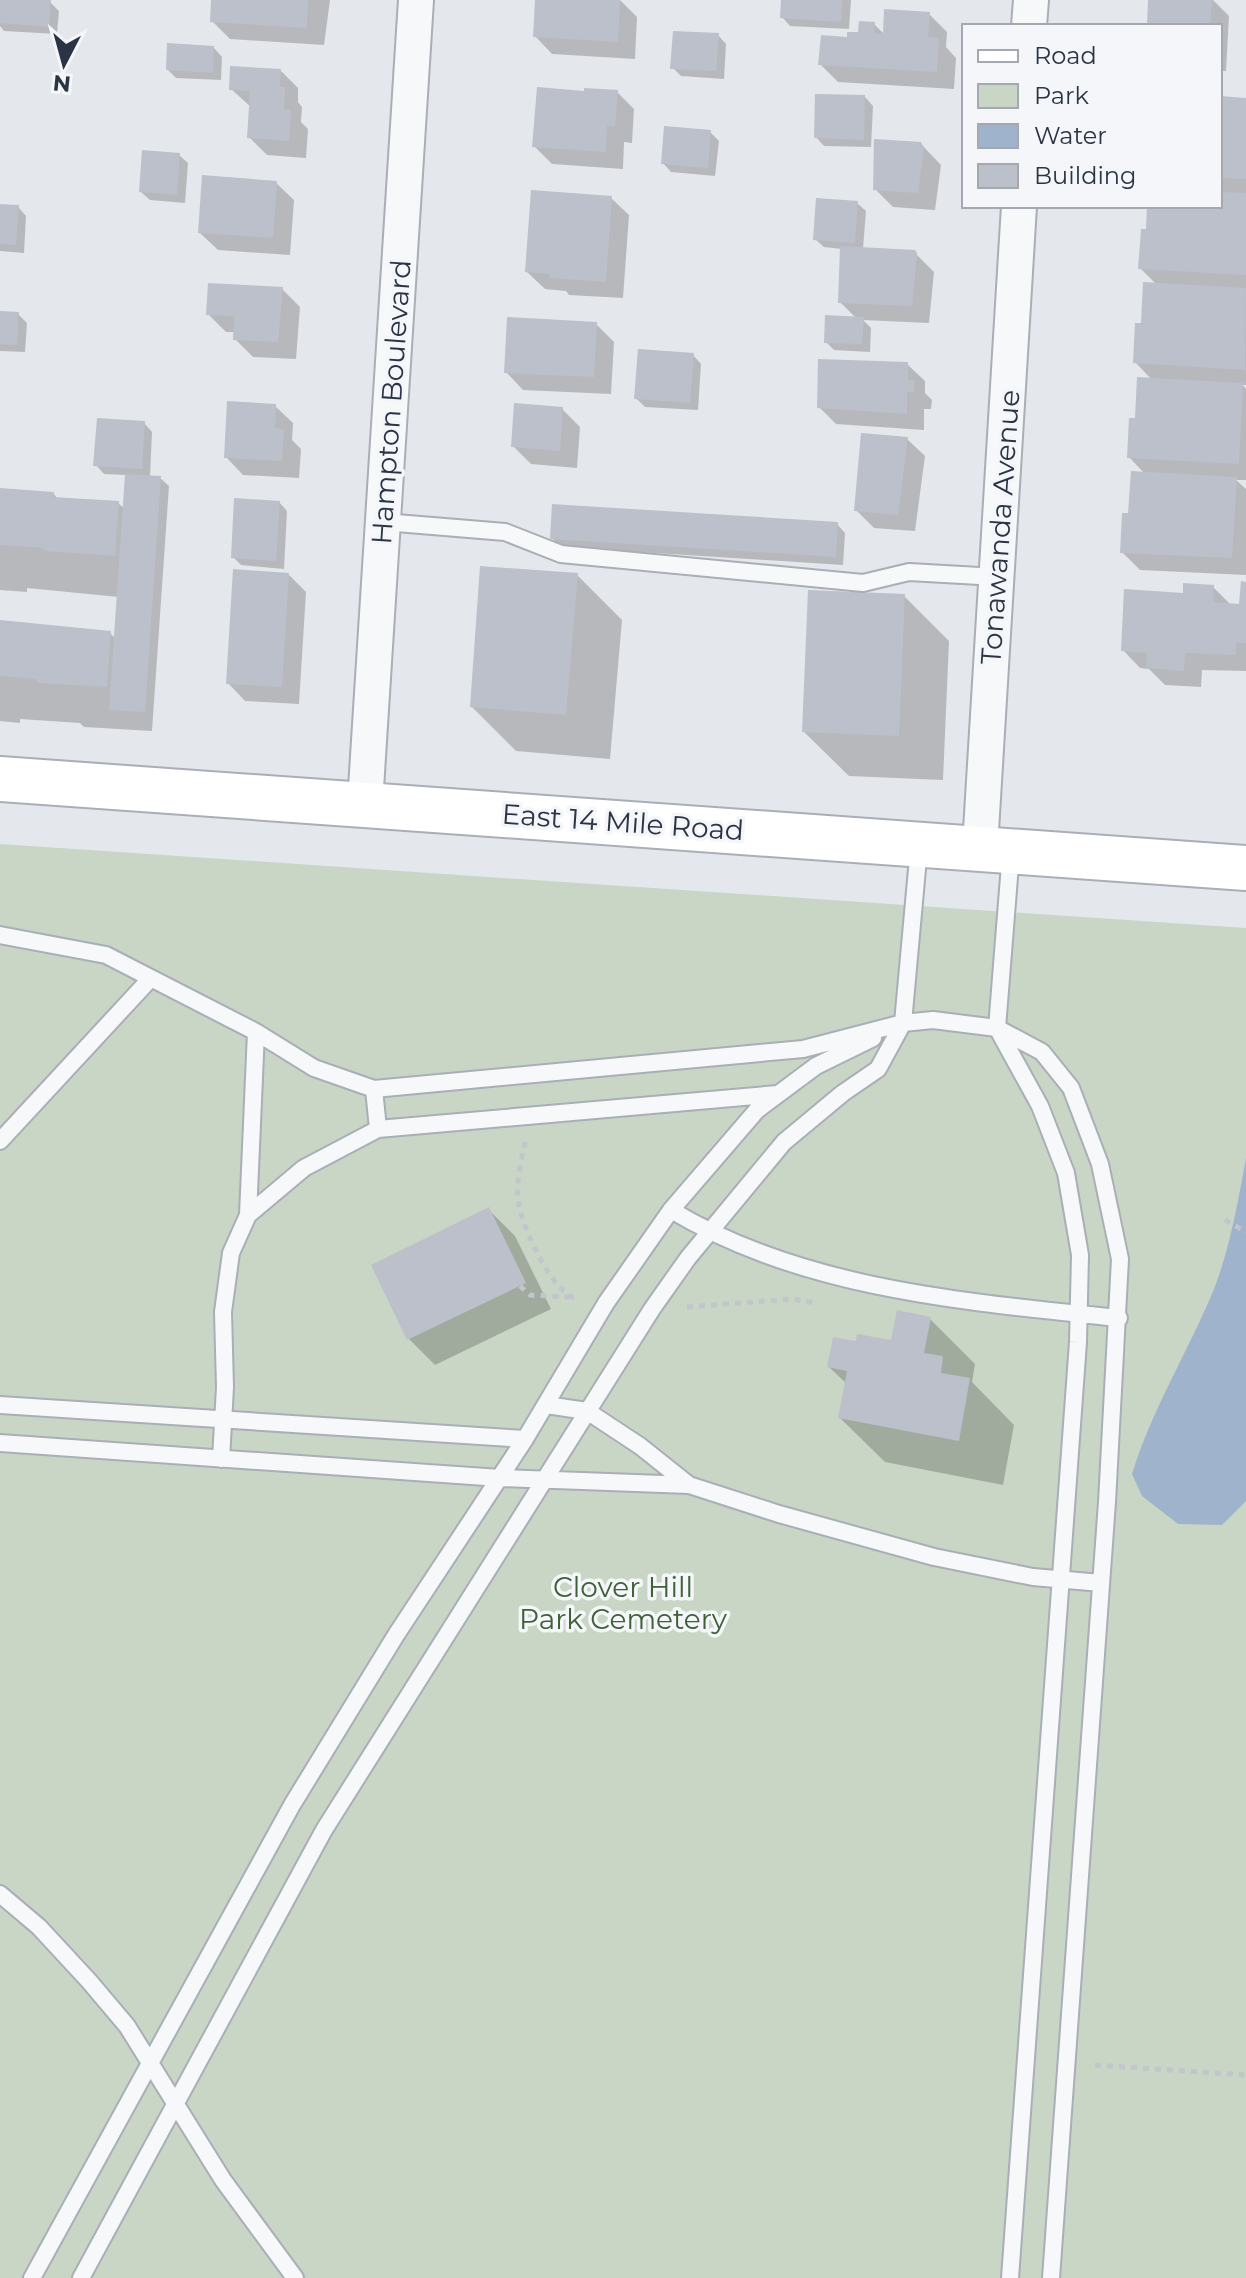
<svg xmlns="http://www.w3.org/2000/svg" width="1246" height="2278" font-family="Montserrat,sans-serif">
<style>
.green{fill:#c9d6c5}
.water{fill:#9fb4cc}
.shadow{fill:#0003}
.building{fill:#bbc0ca}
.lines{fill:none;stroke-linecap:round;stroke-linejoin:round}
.lane-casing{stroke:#a9aeb7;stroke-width:20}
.street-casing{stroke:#a9aeb7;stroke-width:38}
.secondary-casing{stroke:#a9aeb7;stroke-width:48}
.path{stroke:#c2c5cb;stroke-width:5;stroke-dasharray:6 6;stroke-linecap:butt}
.lane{stroke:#f7f8fa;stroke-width:16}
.street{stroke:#f7f8fa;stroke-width:34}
.secondary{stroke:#fff;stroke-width:44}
.labels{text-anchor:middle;stroke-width:7;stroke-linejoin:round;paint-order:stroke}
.street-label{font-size:28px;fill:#2b3445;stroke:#f4f6f9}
.park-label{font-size:28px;fill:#3f6138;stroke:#f4f6f9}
</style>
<rect width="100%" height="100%" fill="#e4e7ec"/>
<path class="green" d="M0,844L1246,928V2278H0Z"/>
<path class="water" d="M1246,1158V1501L1222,1525L1178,1524L1142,1496L1132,1474C1152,1409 1188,1352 1214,1289C1230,1248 1238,1201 1246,1158Z"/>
<path class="shadow" d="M0,0L50,2L59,11L57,34L4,31L0,26Z
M213,0H330L324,45L230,39L212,21Z
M537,0H620L637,17L635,59L552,54L535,36Z
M783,0H851L849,29L790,26L782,17Z
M1150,0H1213L1229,16L1226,71H1220V26H1149Z
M929,14L947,32L946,47L956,58L954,89L838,82L821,65L849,39L874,24L885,35Z
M718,35L726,44L724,79L681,76L673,68Z
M214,48L222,57L221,80L176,78L168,70Z
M281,71L298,88V102L302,107L301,122L308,129L306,158L267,155L249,137L251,107L231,89Z
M617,92L634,109L632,143L624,142L623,169L552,164L534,146L586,93Z
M865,97L873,106L871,147L824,146L816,137Z
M1220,98L1246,100V385H1243L1246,389V480H1236L1246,489V575L1140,570L1122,552L1130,515L1145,474L1129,457L1137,420L1152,380L1135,362L1143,325L1157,285L1140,268L1148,231L1149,206H1220Z
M710,132L719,141L715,176L671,172L663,163Z
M921,144L941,165L935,210L893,207L875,189Z
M179,155L188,163L185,203L150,200L141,192Z
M276,183L294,200L290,255L218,250L200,233Z
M611,198L629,215L623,298L569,295L566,291L545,289L527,272Z
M857,203L866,211L863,249L914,252L934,272L929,323L863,320L871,328L870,352L834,350L826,342L857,319L840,302L842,249L824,247L815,239Z
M0,206L18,207L26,216L24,253L0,251Z
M282,289L300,307L296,359L253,357L235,339V332H226L208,314Z
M0,313L18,314L27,323L25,352L0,351Z
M596,324L614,342L611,394L523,390L506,372Z
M693,355L701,364L698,410L645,407L636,398Z
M907,364L925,381V393L932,400L931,409H924V430L836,424L819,407Z
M275,406L293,423L292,440L301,449L299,478L243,475L226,457Z
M562,409L580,427L577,468L531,464L513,446Z
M144,423L152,432L150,477L160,478L169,486L152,731L84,727L80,723L20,719V723L0,721V623L110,633L116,639L119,597L27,588V592L0,590V490L53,493L58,499L118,503L125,509L127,475L104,474L96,465Z
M907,439L925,456L915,531L874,528L856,510Z
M279,502L287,511L284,569L241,565L233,557Z
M837,524L845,533L843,565L560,547L552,538Z
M289,575L306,592L299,704L245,701L228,683Z
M577,575L622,620L610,759L516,751L472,707Z
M1246,584V671L1202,670L1201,687L1165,685L1149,669L1140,668L1123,650L1185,595L1213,587L1232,606L1241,609Z
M904,596L949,641L943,780L849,776L804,732Z
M489,1210L515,1236L551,1309L435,1365L409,1339Z
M930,1319L975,1364L972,1382L1014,1425L1003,1485L885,1462L840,1418L847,1384L829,1367L857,1343L893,1342Z"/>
<path class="building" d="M0,0H51L49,27L0,23Z
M211,0H308L307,28L210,22Z
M535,0H620L618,42L533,37Z
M781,0H842L841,22L780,18Z
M1148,0H1212L1210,26H1147Z
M884,9L930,12L928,37L939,38L937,72L818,65L821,35L847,37V32H858L859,21L875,22L874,33L883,34Z
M673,31L719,33L716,71L670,69Z
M167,43L214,46L213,73L166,70Z
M230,66L281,69L280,87H285L284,109L291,110L289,141L247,138L250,91L229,90Z
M537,87L584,91V88L618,90L615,126H607L606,152L532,147Z
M815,94L865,95L864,140L814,138Z
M1220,96L1246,98V179L1220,178Z
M664,126L711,130L708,168L661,164Z
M874,139L921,142L922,145L924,146L918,193L873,190Z
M142,150L180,153L177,195L139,192Z
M202,175L277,181L273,238L198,233Z
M531,190L612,196L606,282L549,278L550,274L525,272Z
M1220,192L1246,193V275L1138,269L1141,229H1146L1147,206H1220Z
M816,198L858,201L855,243L813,240Z
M0,204L19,205L16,245L0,244Z
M840,246L915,250L917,253L912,306L838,303Z
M1143,282L1246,288L1245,370L1133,363L1135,323H1141Z
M208,283L283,287L278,342L233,340L234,316L206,315Z
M0,311L19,312L17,345L0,344Z
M825,315L864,317L862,344L824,343Z
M507,317L597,322L594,377L504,373Z
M638,349L694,353L690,403L634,399Z
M818,359L908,362V380H915L914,392H907V414L817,408Z
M1137,377L1243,383L1239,464L1127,458L1129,418H1135Z
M227,401L276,404L275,428L284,429L282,461L224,458Z
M514,403L563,407L560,451L511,447Z
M97,418L145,421L142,469L93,466Z
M861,433L908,437L898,515L854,511Z
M1131,471L1237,477L1232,558L1120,553L1122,513H1128Z
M125,474L161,476L145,712L109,710Z
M0,488L54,492L53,497L119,501L115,556L44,551V548L0,545Z
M234,498L280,501L276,561L231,558Z
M552,504L838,522L836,557L550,539Z
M480,566L578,573L566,715L470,707Z
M233,569L289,573L282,687L226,684Z
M1241,581L1246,582V643H1236V655L1185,653L1184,671L1146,668L1147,653L1121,651L1124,589L1183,593V583L1214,585L1213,602L1239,604Z
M808,590L905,594L899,736L802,732Z
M0,620L111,631L107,687L37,683V679L0,676Z
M489,1207L526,1283L407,1340L371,1265Z
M897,1310L931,1317L924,1353L943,1356L941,1373L970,1378L959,1441L838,1418L847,1371L827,1367L833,1337L856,1341L857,1334L891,1340Z"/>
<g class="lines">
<defs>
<path id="lane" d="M384,522L505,532L561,554L863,583L909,572L997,577
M0,935L106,955L256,1032L314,1068L374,1089L803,1049L903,1023L933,1020L997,1028L1042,1052L1071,1088L1100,1164L1120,1259L1107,1502L1051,2278
M374,1089L378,1129
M0,1141L151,978
M671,1210C804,1290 968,1302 1119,1318
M248,1215L304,1168L378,1129L778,1094
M0,1405L525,1439
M546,1405L587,1411L640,1446L689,1485
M0,1443L500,1478L689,1485L779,1514L934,1557L1033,1577L1101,1583
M221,1459L225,1387L223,1312L231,1253L248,1215L256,1032
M0,1894L39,1927L89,1981L127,2026L223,2180L295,2278
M32,2278L292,1805L396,1635L525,1439L606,1303L671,1210L757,1110L816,1066L873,1038
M81,2278L324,1830L652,1309L688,1258L784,1142L843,1093L878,1069L903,1023L919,847
M1010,2278L1078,1342L1080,1255L1066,1173L1040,1106L997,1028L1011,852"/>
<path id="street" d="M1029,26L1031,0
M365,804L416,0
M980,847L1019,206"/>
<path id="secondary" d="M0,779L1246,868"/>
</defs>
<use href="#lane" class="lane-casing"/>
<use href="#street" class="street-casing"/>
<use href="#secondary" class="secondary-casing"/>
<path class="path" d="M525,1142C521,1162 515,1185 519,1205C523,1229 553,1294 577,1299
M1225,1220L1246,1232
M520,1286L530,1295L569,1297
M687,1307L792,1299L816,1303
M1095,2065L1246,2075"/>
<use href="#lane" class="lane"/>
<use href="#street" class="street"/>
<use href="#secondary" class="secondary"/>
</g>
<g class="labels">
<g class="street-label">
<text transform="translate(391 402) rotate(-86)" y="10">Hampton Boulevard</text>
<text transform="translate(1000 527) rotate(-86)" y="10">Tonawanda Avenue</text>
<text transform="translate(623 822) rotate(4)" y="10">East 14 Mile Road</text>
</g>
<g class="park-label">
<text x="623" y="1597">Clover Hill<tspan x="623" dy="32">Park Cemetery</tspan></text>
</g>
</g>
<rect x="962" y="24" width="260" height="184" fill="#f4f6f9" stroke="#a4a8b1" stroke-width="2"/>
<rect x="978" y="50" width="40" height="12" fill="#ffffff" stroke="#a4a8b1" stroke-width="2"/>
<text x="1034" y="64" font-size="24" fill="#2b3445">Road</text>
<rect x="978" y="84" width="40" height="24" fill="#c9d6c5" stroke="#a4a8b1" stroke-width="2"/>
<text x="1034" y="104" font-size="24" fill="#2b3445">Park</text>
<rect x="978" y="124" width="40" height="24" fill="#9fb4cc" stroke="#a4a8b1" stroke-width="2"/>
<text x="1034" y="144" font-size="24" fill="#2b3445">Water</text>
<rect x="978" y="164" width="40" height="24" fill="#bbc0ca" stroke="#a4a8b1" stroke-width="2"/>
<text x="1034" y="184" font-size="24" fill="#2b3445">Building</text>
<g transform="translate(64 64) rotate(186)" stroke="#f4f6f9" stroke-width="6" paint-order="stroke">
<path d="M0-6L14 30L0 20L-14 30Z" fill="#2b3445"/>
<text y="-12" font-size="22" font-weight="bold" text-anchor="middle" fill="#2b3445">N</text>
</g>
</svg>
